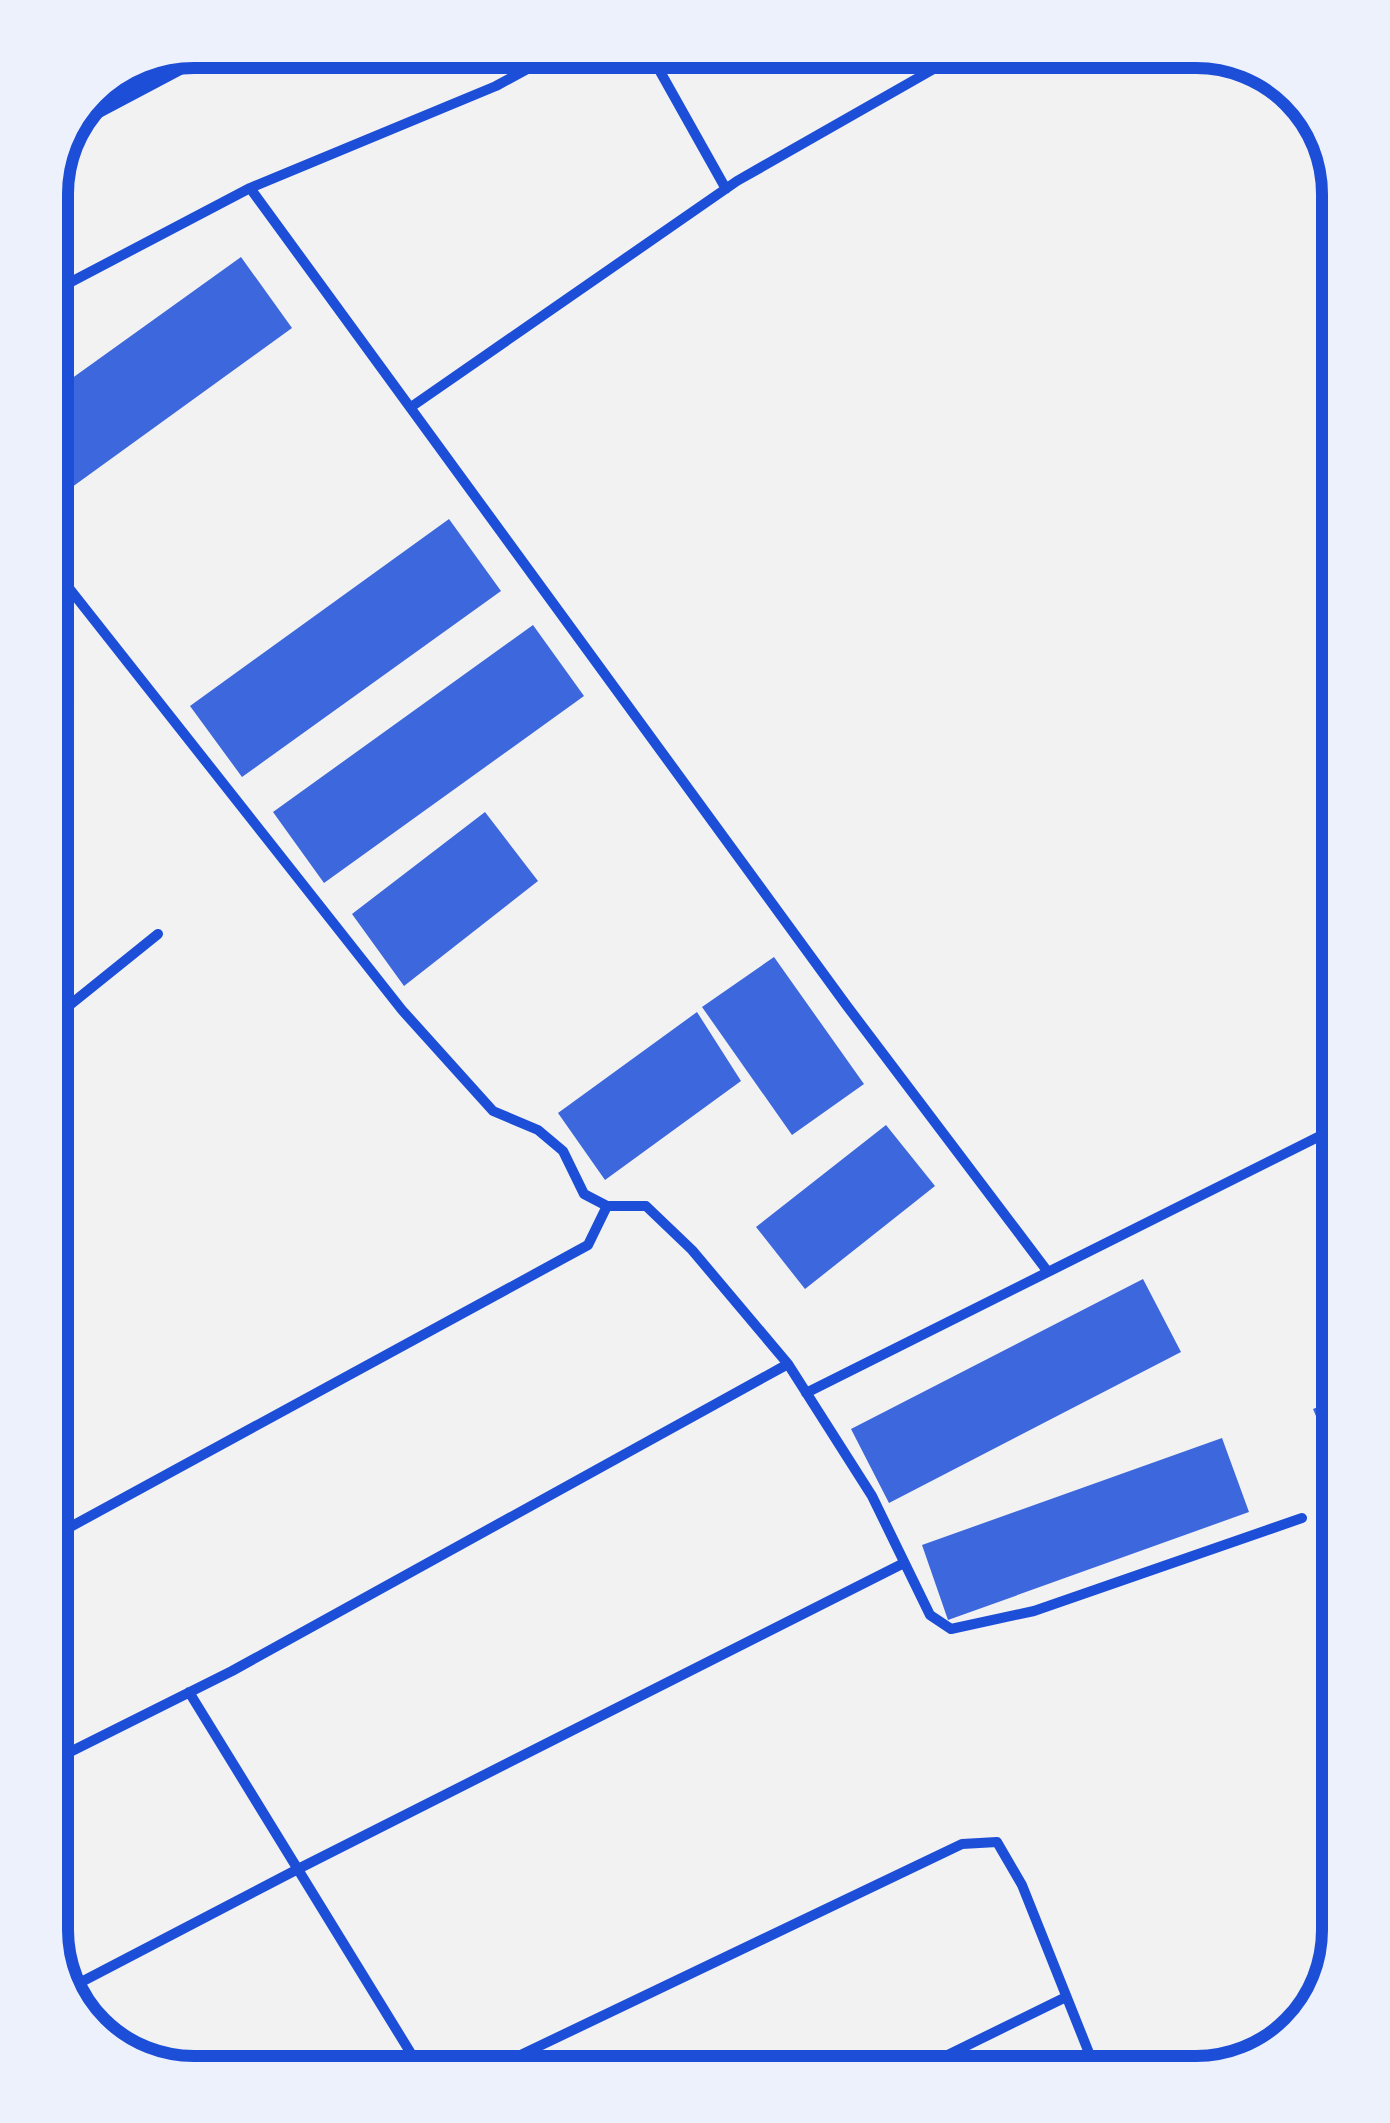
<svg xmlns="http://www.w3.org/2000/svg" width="1390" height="2123" font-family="'Space Grotesk',sans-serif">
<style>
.building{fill:#3d67dc}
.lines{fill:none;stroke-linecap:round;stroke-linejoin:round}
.minor{stroke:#1d4ed8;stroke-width:10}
.rim{fill:none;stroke:#1d4ed8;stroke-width:12}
</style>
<rect width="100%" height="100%" fill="#f2f2f2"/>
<path class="building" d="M241,257L292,328L50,503V394Z
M449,519L501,591L242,777L190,706Z
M533,625L584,696L324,883L273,812Z
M485,812L538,881L404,986L352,914Z
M774,957L864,1084L792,1135L702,1007Z
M697,1012L741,1081L605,1180L558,1113Z
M886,1125L935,1186L805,1289L756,1227Z
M1143,1279L1181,1352L889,1503L851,1429Z
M1340,1398V1473L1313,1409Z
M1222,1438L1249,1512L948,1620L922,1545Z"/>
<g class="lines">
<path class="minor" d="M648,50L726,189
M80,123L218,50
M250,188L847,1006L1048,1272
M50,293L250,188L496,86L562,50
M411,407L737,181L967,50
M50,564L402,1010L493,1111L538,1130L563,1151L584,1194L607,1206H646L692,1250L788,1364L872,1496L930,1615L951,1629L1034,1611L1302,1518
M50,722L68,708
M50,1021L158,934
M806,1393L1340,1126
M50,1538L588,1245L607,1206
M189,1692L423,2073
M50,1762L232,1671L788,1364
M64,1991L298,1869L904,1563
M483,2073L962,1844L997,1842L1022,1885L1097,2073
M911,2073L1066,1997"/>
</g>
<path d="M0 0H1390V2123H0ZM194 68H1196A126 126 0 0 1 1322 194V1930A126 126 0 0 1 1196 2056H194A126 126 0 0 1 68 1930V194A126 126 0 0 1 194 68Z" fill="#edf1fc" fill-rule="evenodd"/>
<path class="rim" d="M194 68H1196A126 126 0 0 1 1322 194V1930A126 126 0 0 1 1196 2056H194A126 126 0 0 1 68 1930V194A126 126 0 0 1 194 68Z"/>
</svg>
